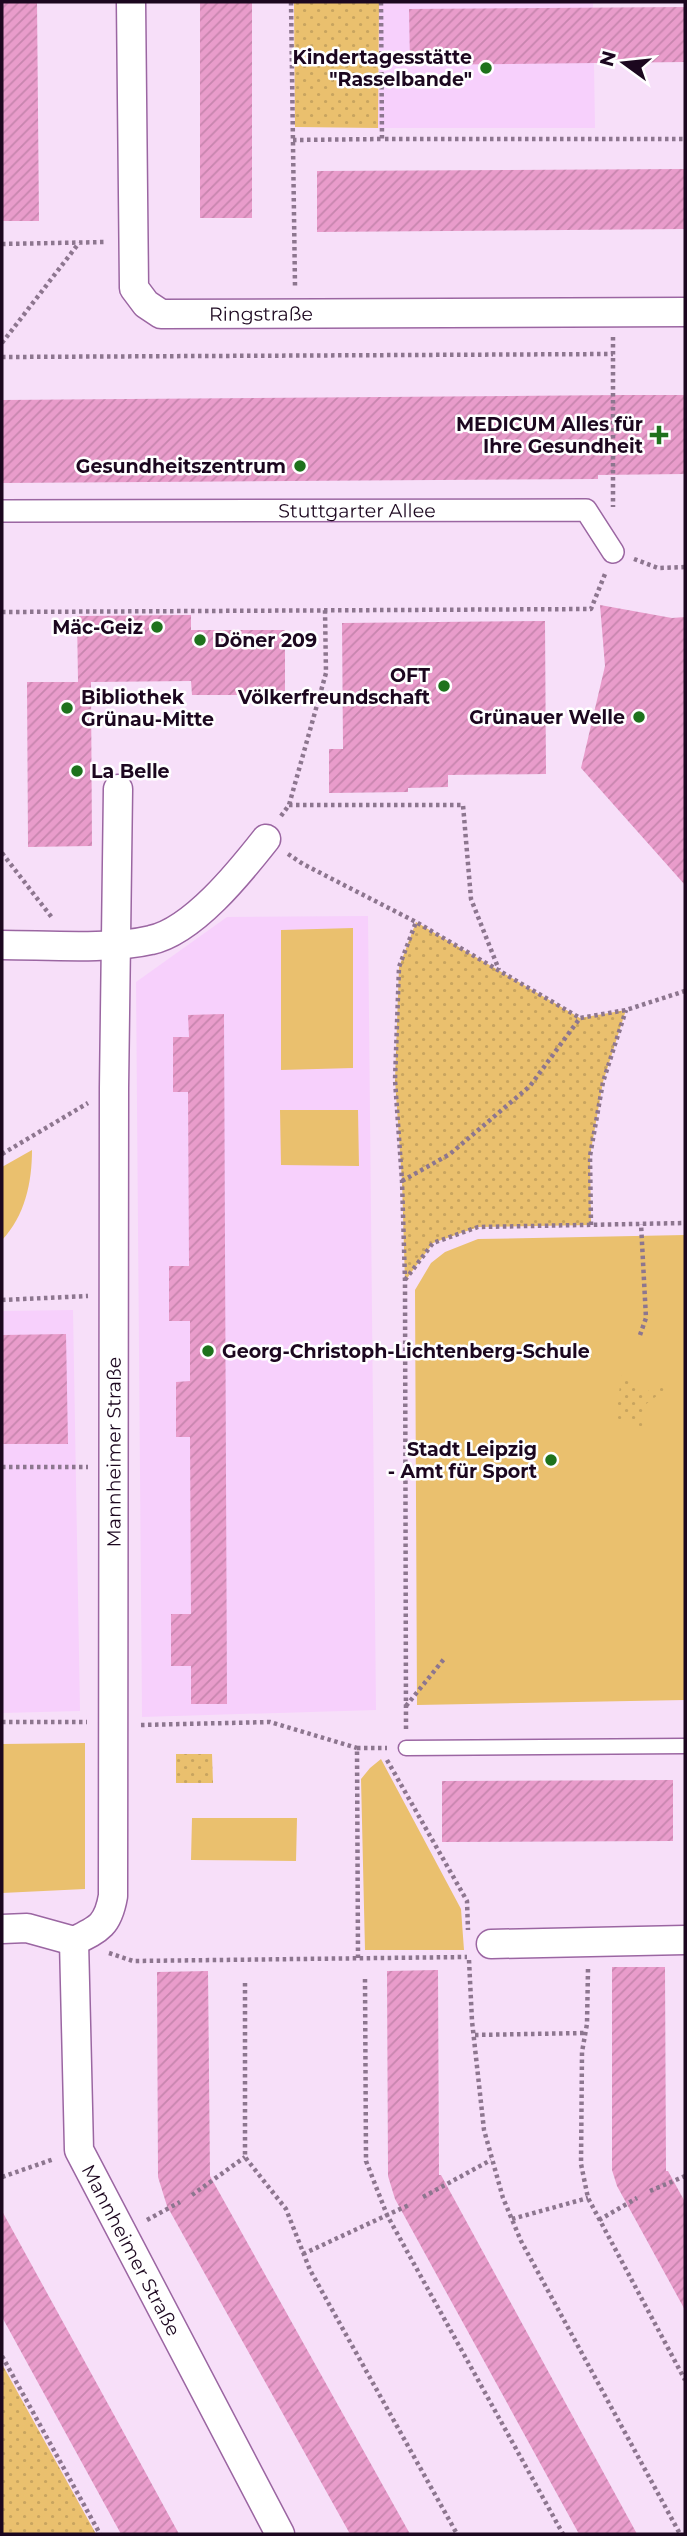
<svg xmlns="http://www.w3.org/2000/svg" width="687" height="2536" font-family="Montserrat,sans-serif">
<style>
.built{fill:#f7d0fc}
.green{fill:#eac06e}
.park{fill:url(#park-dots)}
.building{fill:url(#building-hatch)}
.lines{fill:none;stroke-linecap:round;stroke-linejoin:round}
.service-casing{stroke:#9b66a2;stroke-width:17}
.pedestrian-casing{stroke:#9b66a2;stroke-width:24}
.minor-casing{stroke:#9b66a2;stroke-width:31}
.path{stroke:#8d768f;stroke-width:4.5;stroke-dasharray:3.5 3.5;stroke-linecap:butt}
.service{stroke:#fff;stroke-width:14}
.pedestrian{stroke:#fff;stroke-width:21}
.minor{stroke:#fff;stroke-width:28}
.poi-dot{fill:#1e721c;stroke:#fff;stroke-width:2.5}
.labels{text-anchor:middle;stroke-width:5;stroke-linejoin:round;paint-order:stroke}
.poi-label{font-size:19px;font-weight:bold;fill:#1c071f;stroke:#fff;text-anchor:end}
.street-label{font-size:19px;fill:#1c071f;stroke:#fff}
</style>
<defs>
<pattern id="park-dots" width="8" height="8" patternUnits="userSpaceOnUse" patternTransform="scale(1.75)"><rect width="8" height="8" fill="#eac06e"/><path d="M2 2h.1M6 6h.1" fill="none" stroke="#c8a45f" stroke-width="1.8" stroke-linecap="round"/></pattern>
<pattern id="building-hatch" width="6" height="6" patternUnits="userSpaceOnUse" patternTransform="scale(1.75)"><rect width="6" height="6" fill="#e99ccb"/><path d="M-1 1l2-2M0 6l6-6M5 7l2-2" fill="none" stroke="#c785ae"/></pattern>
</defs>
<rect width="100%" height="100%" fill="#f7dff9"/>
<path class="built" d="M379,2H593L595,128H378Z
M368,916L376,1710L142,1717L136,982L227,917Z
M73,1310L80,1711L2,1713V1311Z"/>
<path class="green" d="M353,928V1068L281,1070V930Z
M280,1110H358L359,1166L281,1165Z
M32,1150C32,1182 25,1216 2,1240V1167Z
M685,1235V1700L417,1705L415,1290L431,1263L445,1252L478,1239Z
M85,1743V1889L2,1893V1744Z
M381,1759L461,1909L464,1950H365L361,1779L370,1768Z
M192,1818H297L296,1861L191,1860Z"/>
<path class="park" d="M294,2H379L378,128L295,127Z
M416,922L580,1018L626,1010L603,1082L590,1156L591,1225L478,1227L433,1243L405,1281L402,1181L395,1080L399,967Z
M622,1373L643,1394L663,1382L666,1389L646,1404L642,1429H635L636,1423L615,1418Z
M176,1754H212L213,1783H176Z
M2,2364L96,2534H2Z"/>
<path class="building" d="M2,2H37L39,221H2Z
M200,2H252V218H200Z
M685,7V62L410,65L409,9Z
M685,169V229L317,232V171Z
M622,395H685V474L598,475V479L2,483V400Z
M600,605L672,618L685,617V885L581,768L605,666Z
M191,615V630H285V695H192L191,681L91,682L92,846L28,847L27,682H78L77,616Z
M545,621L546,774L448,775V787L408,788V792L329,793V749H343L342,623Z
M224,1014L227,1704H191V1666H171V1614H191L190,1437H176V1382L190,1381V1321H169V1266H189L188,1092H173V1037H189L188,1015Z
M66,1334L68,1444H2V1335Z
M673,1780V1841L442,1842V1781Z
M612,1967H665L666,2171H668L685,2202V2310L617,2186L612,2170Z
M438,1970L439,2175H441L637,2534H579L395,2199L388,2176L387,1971Z
M208,1971L210,2176L410,2534H350L167,2206L158,2177L157,1972Z
M2,2211L119,2424L179,2534H121L2,2317Z"/>
<g class="lines">
<defs>
<path id="service" d="M406,1748L685,1746"/>
<g id="pedestrian">
<path id="s1" d="M2,511L586,510L613,552"/>
</g>
<g id="minor">
<path id="s2" d="M131,2L134,288L146,304L161,314L685,312"/>
<path d="M2,945C46,945 109,950 151,940C193,931 240,872 266,839"/>
<path id="s3" d="M2,1929L27,1928L74,1941C99,1929 108,1925 113,1896L114,1088L118,789"/>
<path id="s4" d="M74,1941L79,2150L280,2534"/>
<path d="M491,1944L685,1940"/>
</g>
</defs>
<use href="#service" class="service-casing"/>
<use href="#pedestrian" class="pedestrian-casing"/>
<use href="#minor" class="minor-casing"/>
<path class="path" d="M291,2L295,286
M381,2L382,139H685
M293,140L382,139
M2,244L106,242
M613,337V507
M2,343L79,243
M2,357L613,354
M634,559L658,568L685,567
M2,612L591,609L605,574
M289,805H463L471,899L499,970
M281,816L289,805L326,673L325,610
M2,853L53,919
M288,854L303,864L416,922L580,1018
M2,1154L88,1103
M402,1181L450,1154L530,1086L580,1018L626,1010L685,991
M591,1225L590,1156L603,1082L626,1010
M405,1280L433,1243L478,1227L685,1223
M2,1300L88,1296
M640,1335L646,1318L641,1224
M2,1467H88
M406,1706L444,1659
M2,1722H87
M141,1725L270,1722L357,1748
M406,1729L405,1281L402,1181L395,1080L399,967L416,922
M387,1760L467,1901L468,1930
M109,1953L133,1961L467,1957
M358,1958L357,1748H387
M469,1960L472,2021L484,2130L503,2198L521,2241L680,2534
M588,1969L587,2024L582,2052L581,2164L588,2198L685,2380
M365,1979L366,2161L387,2215L563,2534
M245,1983V2157L286,2209L310,2270L457,2534
M475,2035L586,2033
M2,2177L54,2159
M650,2191L685,2176
M192,2195L245,2157
M423,2197L491,2160
M512,2219L588,2198
M147,2220L180,2202
M599,2220L637,2198
M303,2254L411,2204
M2,2356L100,2534"/>
<use href="#service" class="service"/>
<use href="#pedestrian" class="pedestrian"/>
<use href="#minor" class="minor"/>
</g>
<g class="poi-dot">
<circle cx="486" cy="68" r="7"/>
<path d="M655.5 424.5h7v7h7v7h-7v7h-7v-7h-7v-7h7z"/>
<circle cx="300" cy="466" r="7"/>
<circle cx="157" cy="627" r="7"/>
<circle cx="200" cy="640" r="7"/>
<circle cx="444" cy="686" r="7"/>
<circle cx="67" cy="708" r="7"/>
<circle cx="639" cy="717" r="7"/>
<circle cx="77" cy="771" r="7"/>
<circle cx="208" cy="1351" r="7"/>
<circle cx="551" cy="1460" r="7"/>
</g>
<g class="labels">
<g class="poi-label">
<text x="472" y="64">Kindertagesstätte<tspan x="472" dy="22">"Rasselbande"</tspan></text>
<text x="643" y="431">MEDICUM Alles für<tspan x="643" dy="22">Ihre Gesundheit</tspan></text>
<text x="286" y="473">Gesundheitszentrum</text>
<text x="143" y="634">Mäc-Geiz</text>
<text x="214" y="647" text-anchor="start">Döner 209</text>
<text x="430" y="682">OFT<tspan x="430" dy="22">Völkerfreundschaft</tspan></text>
<text x="81" y="704" text-anchor="start">Bibliothek<tspan x="81" dy="22">Grünau-Mitte</tspan></text>
<text x="625" y="724">Grünauer Welle</text>
<text x="91" y="778" text-anchor="start">La Belle</text>
<text x="222" y="1358" text-anchor="start">Georg-Christoph-Lichtenberg-Schule</text>
<text x="537" y="1456">Stadt Leipzig<tspan x="537" dy="22">- Amt für Sport</tspan></text>
</g>
<g class="street-label">
<text dy="7" stroke="none"><textPath href="#s2" startOffset="424">Ringstraße</textPath></text>
<text dy="7" stroke="none"><textPath href="#s1" startOffset="355">Stuttgarter Allee</textPath></text>
<text dy="7" stroke="none"><textPath href="#s3" startOffset="581">Mannheimer Straße</textPath></text>
<text dy="7" stroke="none"><textPath href="#s4" startOffset="322">Mannheimer Straße</textPath></text>
</g>
</g>
<rect width="687" height="2536" fill="none" stroke="#1c071f" stroke-width="7"/>
<g transform="translate(624 63) rotate(285)" stroke="#ffffff" stroke-width="5" paint-order="stroke">
<path d="M0-5L12 26L0 18L-12 26Z" fill="#1c071f"/>
<text y="-10" font-size="19" font-weight="bold" text-anchor="middle" fill="#1c071f">N</text>
</g>
</svg>
